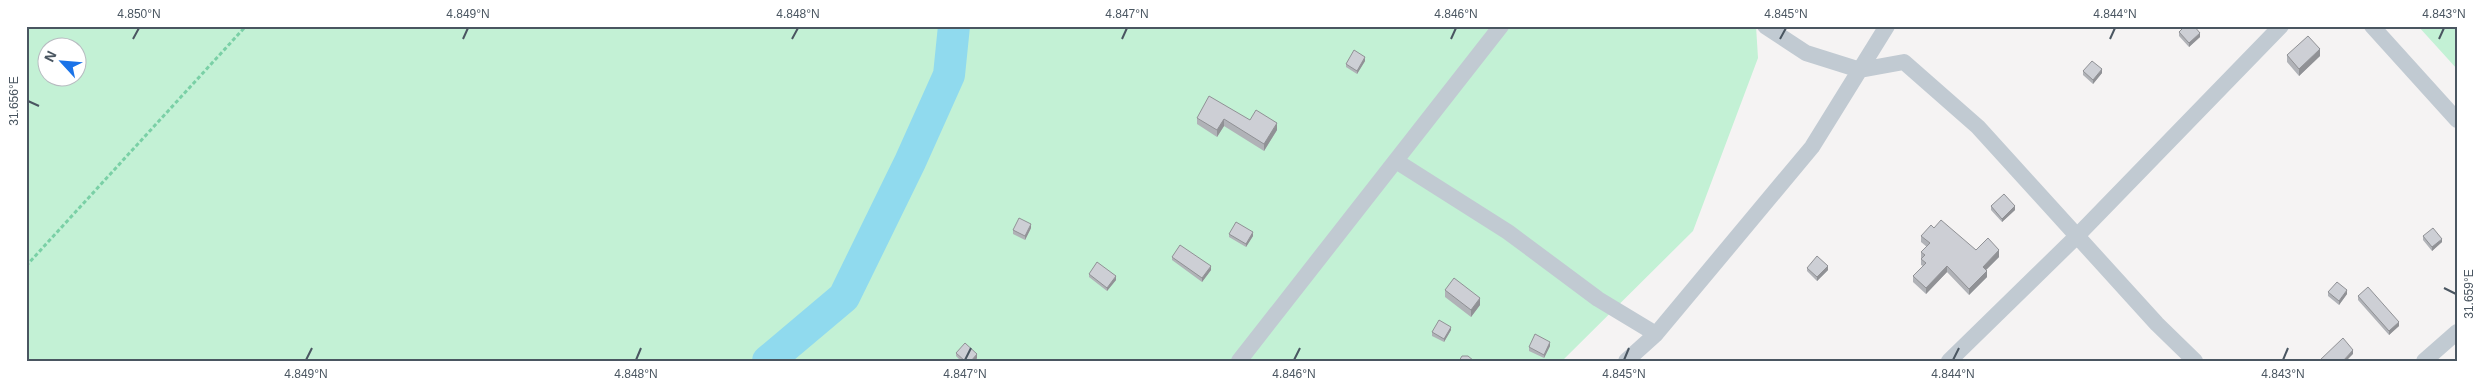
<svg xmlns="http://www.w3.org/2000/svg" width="2483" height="387" font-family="Arial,sans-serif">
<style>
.green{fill:#c3f1d5;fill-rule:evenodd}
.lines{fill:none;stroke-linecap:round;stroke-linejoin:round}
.river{stroke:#90daee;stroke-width:32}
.path{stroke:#7ad0a6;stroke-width:3;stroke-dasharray:4 2.5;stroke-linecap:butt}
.street{stroke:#c1cad2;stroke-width:16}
.wall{fill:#b0b2b7}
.shaded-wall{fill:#909195}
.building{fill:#cdcfd5;stroke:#909195}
.ticks{fill:none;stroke:#4a5661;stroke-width:2}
.neatline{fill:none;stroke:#4a5661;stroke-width:2}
.ticks-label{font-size:12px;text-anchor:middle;fill:#4a5661}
</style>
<rect width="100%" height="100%" fill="#f5f3f3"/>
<path class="green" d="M26,26H1756L1758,58L1693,231L1562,361H26ZM48,48H78V78H48Z
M2418,26H2457V69Z"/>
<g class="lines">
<path class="river" d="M768,361L844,297L910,162L949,75L954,26"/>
<path class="path" d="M26,266L246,26"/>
<path class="street" d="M1765,26L1806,53L1860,70L1904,62L1978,127L2157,324L2195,361
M2372,26L2457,120
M1396,161L1508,232L1598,299L1656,334
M1239,361L1501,26
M1626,361L1656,334L1812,147L1887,26
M1949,361L2076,237L2281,26
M2424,361L2457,332"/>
</g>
<path class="wall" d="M2179,32L2200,37L2189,47L2179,36Z
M2287,55L2320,56L2299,76L2287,62Z
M1365,61L1357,74L1346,67V64Z
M2083,71L2102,73L2093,84L2083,75Z
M1197,118L1250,120L1277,130L1264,151L1224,126L1217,137L1197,124Z
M1991,206L2015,210L2002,222L1991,210Z
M1031,228L1025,240L1013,234V230Z
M1934,228L1976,250L1999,257L1986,270L1987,277L1969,295L1947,272L1926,294L1913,282V276L1923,266L1921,265V252L1927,247L1921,242V236Z
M1229,234L1253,236L1246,247L1229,237Z
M2423,236L2442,242L2432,251L2423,240Z
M1172,257L1211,270L1202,282L1172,260Z
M1807,268L1828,270L1817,281L1807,271Z
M1089,274L1116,280L1107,291L1089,277Z
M1445,290L1480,305L1471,317L1445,297Z
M2328,292L2347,294L2339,305L2328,296Z
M2358,296L2399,326L2389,335L2358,300Z
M1451,330L1444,342L1432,336V332Z
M1550,346L1544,358L1529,351V347Z
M956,353L977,358L975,361H961L956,356Z"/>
<path class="shaded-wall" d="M2200,33V37L2189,47V43Z
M2320,49V56L2299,76V69Z
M1365,57V61L1357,74V71Z
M2102,69V73L2093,84V80Z
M1224,119V126L1217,137V130Z
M1277,123V130L1264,151V144Z
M2015,206V210L2002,222V219Z
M1031,224V228L1025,240V236Z
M1253,232V236L1246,247V244Z
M2442,239V242L2432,251V247Z
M1999,250V257L1983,273V267Z
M1211,266V270L1202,282V278Z
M1828,266V270L1817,281V277Z
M1947,266V272L1926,294V288Z
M1987,271V277L1969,295V289Z
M1116,276V280L1107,291V288Z
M2347,290V294L2339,305V301Z
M1480,298V305L1471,317V310Z
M2399,322V326L2389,335V331Z
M1451,327V330L1444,342V339Z
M1550,342V346L1544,358V355Z
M2353,350V354L2346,361H2343Z
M977,354V358L975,361H971Z"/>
<path class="building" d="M2185,26H2194L2200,33L2189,43L2179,32Z
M2308,36L2320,49L2299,69L2287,55Z
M1354,50L1365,57L1357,71L1346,64Z
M2092,61L2102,69L2093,80L2083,71Z
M1209,96L1250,120L1256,110L1277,123L1264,144L1224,119L1217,130L1197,118Z
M2004,194L2015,206L2002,219L1991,206Z
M1019,218L1031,224L1025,236L1013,230Z
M1941,220L1976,250L1988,238L1999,250L1983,267L1987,271L1969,289L1947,266L1926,288L1913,276L1926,263L1921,259L1925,255L1921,252L1930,243L1921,236L1931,225L1934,228Z
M1236,222L1253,232L1246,244L1229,234Z
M2433,228L2442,239L2432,247L2423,236Z
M1180,245L1211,266L1202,278L1172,257Z
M1817,256L1828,266L1817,277L1807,268Z
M1097,262L1116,276L1107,288L1089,274Z
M1454,278L1480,298L1471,310L1445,290Z
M2337,282L2347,290L2339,301L2328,292Z
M2368,287L2399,322L2389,331L2358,296Z
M1439,320L1451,327L1444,339L1432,332Z
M1535,334L1550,342L1544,355L1529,347Z
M2343,338L2353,350L2343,361H2319Z
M965,343L977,354L971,361H965L956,353Z
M1462,356H1468L1474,361H1459Z"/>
<path class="ticks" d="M133,39L139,28M463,39L468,28M792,39L798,28M1122,39L1127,28M1451,39L1456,28M1780,39L1786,28M2110,39L2115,28M2439,39L2444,28M28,101L39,106M2444,288L2456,294M306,360L312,348M636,360L641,348M965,360L971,348M1294,360L1300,348M1624,360L1629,348M1953,360L1959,348M2283,360L2288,348"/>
<rect width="2483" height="387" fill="none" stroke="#ffffff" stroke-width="55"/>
<g transform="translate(62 62) rotate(296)"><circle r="24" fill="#ffffff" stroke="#b7bbc0"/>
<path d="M0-4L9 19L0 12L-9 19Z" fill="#1a73e8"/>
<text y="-8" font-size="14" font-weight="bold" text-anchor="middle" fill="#4a5661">N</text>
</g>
<rect x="28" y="28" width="2428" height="332" class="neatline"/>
<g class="ticks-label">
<text x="139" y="18">4.850°N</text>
<text x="468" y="18">4.849°N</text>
<text x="798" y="18">4.848°N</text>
<text x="1127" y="18">4.847°N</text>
<text x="1456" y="18">4.846°N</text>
<text x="1786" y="18">4.845°N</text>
<text x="2115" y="18">4.844°N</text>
<text x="2444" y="18">4.843°N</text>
<text transform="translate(14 101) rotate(-90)" y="4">31.656°E</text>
<text transform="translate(2469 294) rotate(-90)" y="4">31.659°E</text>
<text x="306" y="378">4.849°N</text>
<text x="636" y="378">4.848°N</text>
<text x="965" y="378">4.847°N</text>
<text x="1294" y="378">4.846°N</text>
<text x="1624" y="378">4.845°N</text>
<text x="1953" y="378">4.844°N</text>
<text x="2283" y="378">4.843°N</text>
</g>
</svg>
